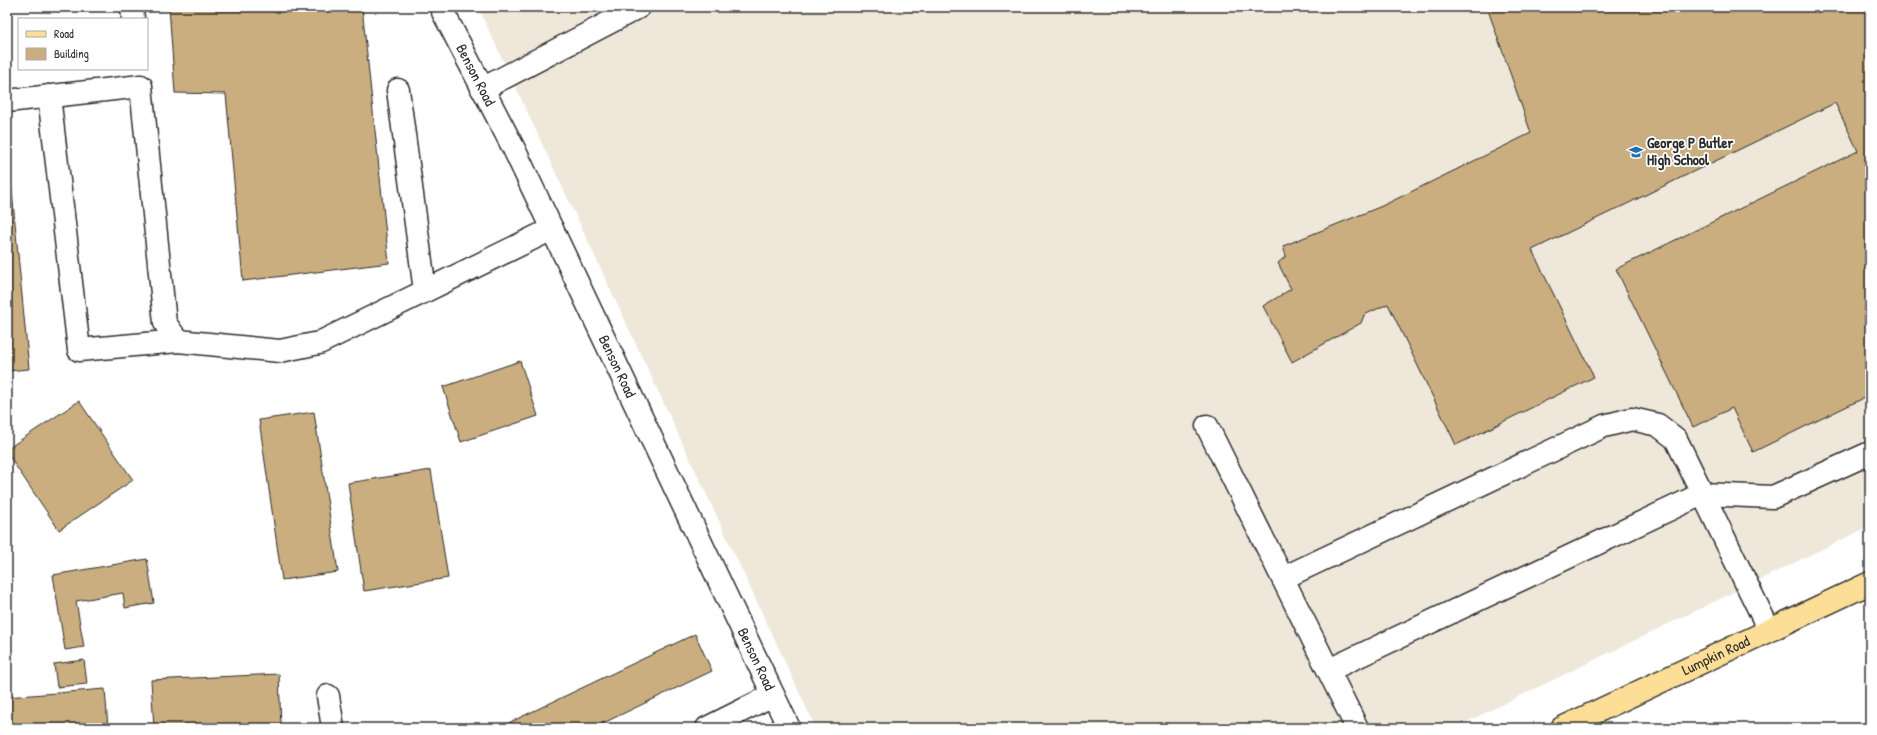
<svg xmlns="http://www.w3.org/2000/svg" width="1877" height="735" font-family="'Patrick Hand',sans-serif">
<style>
.built{fill:#efe7d9}
.building{fill:#caae80;stroke:#2b2b2b}
.lines{fill:none;stroke-linecap:round;stroke-linejoin:round}
.minor-casing{stroke:#2b2b2b;stroke-width:25}
.major-casing{stroke:#2b2b2b;stroke-width:25}
.minor{stroke:#fff;stroke-width:22}
.major{stroke:#fcde96;stroke-width:22}
.labels{text-anchor:middle;stroke-width:3.5;stroke-linejoin:round;paint-order:stroke}
.street-label{font-size:15px;fill:#2b2b2b;stroke:#fff}
.poi-label{font-size:15px;font-weight:bold;fill:#2b2b2b;stroke:#fff;text-anchor:start}
</style>
<rect width="100%" height="100%" fill="#fff"/>
<filter id="ink" filterUnits="userSpaceOnUse"><feTurbulence type="fractalNoise" baseFrequency=".025" numOctaves="2"/><feDisplacementMap in="SourceGraphic" scale="8" xChannelSelector="R" yChannelSelector="G"/><feConvolveMatrix kernelMatrix="1 2 1 2 8 2 1 2 1" color-interpolation-filters="sRGB"/></filter>
<g filter="url(#ink)">
<path class="built" d="M478,7H1870V526L1454,728H816Z"/>
<path class="building" d="M169,7H362L389,263L243,281L226,94L175,93Z
M1487,7H1870V395L1753,452L1732,408L1693,427L1616,269L1858,151L1835,103L1532,250L1594,377L1456,445L1388,304L1364,315L1361,323L1292,362L1263,306L1291,289L1278,263L1286,256L1283,246L1382,206L1531,133Z
M7,139L29,369L7,371Z
M520,361L538,416L461,442L443,387Z
M79,401L133,480L59,530L7,453V449Z
M314,412L338,572L282,580L259,420Z
M431,470L448,578L364,591L348,483Z
M147,559L154,603L125,608L123,593L76,601L84,647L65,650L53,575Z
M695,634L712,671L593,728H498Z
M84,660L87,684L57,687L54,664Z
M279,674L281,728H154L151,680Z
M105,689L108,728H7V697Z"/>
<g class="lines">
<defs>
<g id="minor">
<path d="M132,7L133,19"/>
<path id="s1" d="M443,7V12L514,149L789,728"/>
<path d="M482,89L639,7"/>
<path d="M398,90L425,291"/>
<path d="M49,96L79,350L178,341"/>
<path d="M7,101L141,86L165,323L178,341L280,351L319,343L552,229"/>
<path d="M1207,426L1357,728"/>
<path d="M1283,578L1604,426L1632,419L1658,425L1676,439L1769,630"/>
<path d="M1329,670L1702,494L1773,497L1870,453"/>
<path d="M328,696L333,728"/>
<path d="M707,728L773,695"/>
</g>
<g id="major">
<path id="s2" d="M1562,728L1870,583"/>
</g>
</defs>
<use href="#minor" class="minor-casing"/>
<use href="#major" class="major-casing"/>
<use href="#minor" class="minor"/>
<use href="#major" class="major"/>
</g>
</g>
<defs>
<symbol id="school-bare" viewBox="-9 -9 18 18"><path d="M0-5L7-2L0 1L-7-2ZM-4 1L0 2.5L4 1V4Q0 6-4 4Z" fill="#1f6fb2" stroke="#fff" stroke-width="2.5" paint-order="stroke"/></symbol>
</defs>
<g fill-rule="evenodd">
<use href="#school-bare" x="1626" y="142" width="20" height="20"/>
</g>
<g class="labels">
<g class="street-label">
<text dy="5" stroke="none"><textPath href="#s1" startOffset="76">Benson Road</textPath></text>
<text dy="5" stroke="none"><textPath href="#s1" startOffset="400">Benson Road</textPath></text>
<text dy="5" stroke="none"><textPath href="#s2" startOffset="170">Lumpkin Road</textPath></text>
<text dy="5" stroke="none"><textPath href="#s1" startOffset="724">Benson Road</textPath></text>
</g>
<g class="poi-label">
<text x="1647" y="148">George P Butler<tspan x="1647" dy="17">High School</tspan></text>
</g>
</g>
<rect width="1877" height="735" fill="none" stroke="#fff" stroke-width="24"/>
<rect x="12" y="12" width="1853" height="711" fill="none" stroke="#2b2b2b" stroke-width="1.5" filter="url(#ink)"/>
<rect x="18" y="18" width="130" height="52" fill="#ffffff" stroke="#aaaaaa"/>
<rect x="26" y="31" width="20" height="6" fill="#fcde96" stroke="#aaaaaa"/>
<text x="54" y="38" font-size="12" fill="#2b2b2b">Road</text>
<rect x="26" y="48" width="20" height="12" fill="#caae80" stroke="#aaaaaa"/>
<text x="54" y="58" font-size="12" fill="#2b2b2b">Building</text>
</svg>
